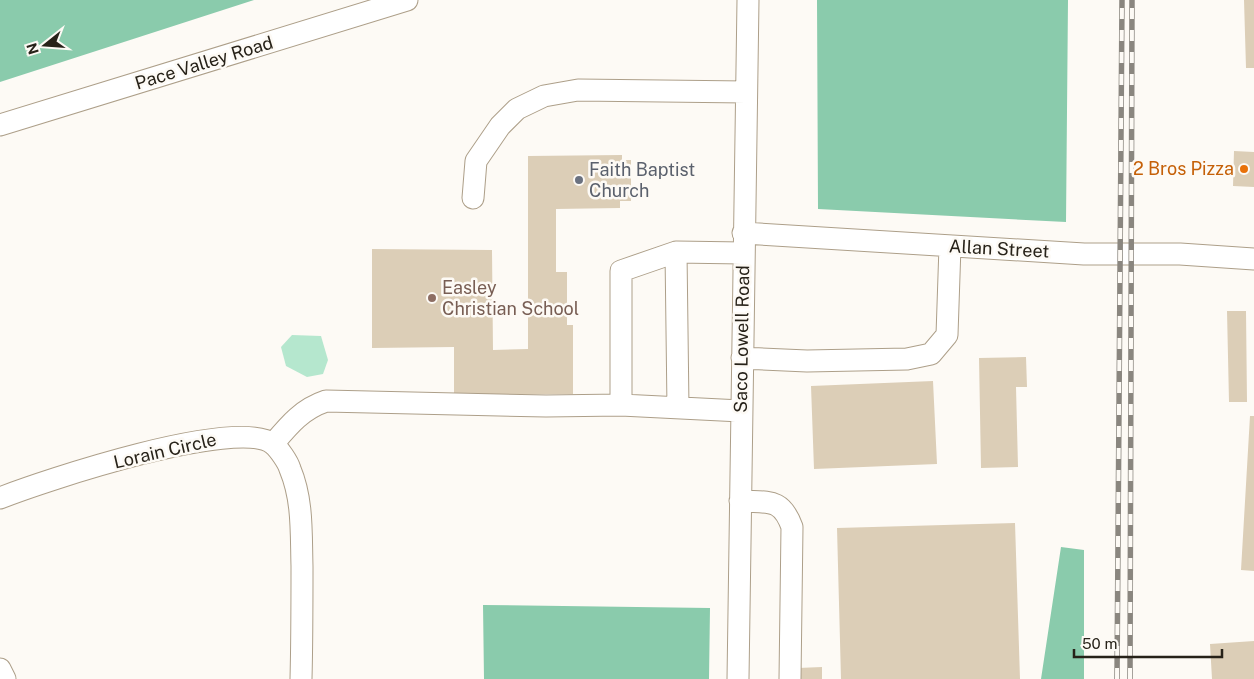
<svg xmlns="http://www.w3.org/2000/svg" width="1254" height="679" font-family="'Public Sans',sans-serif">
<style>
.green{fill:#b5e7ce}
.forest{fill:#8acbac}
.building{fill:#dcceb7}
.lines{fill:none;stroke-linecap:round;stroke-linejoin:round}
.minor-casing{stroke:#ad9f89;stroke-width:23}
.minor{stroke:#fff;stroke-width:21}
.rail-casing{stroke:#8a867f;stroke-width:5.5}
.rail{stroke:#fdfaf5;stroke-width:4;stroke-dasharray:11;stroke-linecap:butt}
.food-dot{fill:#e8710a;stroke:#fdfaf5;stroke-width:2}
.worship-dot{fill:#6b7280;stroke:#fdfaf5;stroke-width:2}
.education-dot{fill:#8d6e63;stroke:#fdfaf5;stroke-width:2}
.labels{text-anchor:middle;stroke-width:5;stroke-linejoin:round;paint-order:stroke}
.street-label{font-size:18px;fill:#272219;stroke:#fdfaf5}
.food-label{font-size:18px;fill:#c56008;stroke:#fdfaf5;text-anchor:end}
.worship-label{font-size:18px;fill:#5b616d;stroke:#fdfaf5;text-anchor:start}
.education-label{font-size:18px;fill:#785e54;stroke:#fdfaf5;text-anchor:start}
</style>
<rect width="100%" height="100%" fill="#fdfaf5"/>
<path class="green" d="M292,335L321,336L328,360L323,374L307,377L286,366L281,347Z"/>
<path class="forest" d="M0,0H254L0,82Z
M817,0H1068L1066,222L818,209Z
M1061,547L1084,550V679H1041Z
M483,605L710,608L709,679H484Z"/>
<path class="building" d="M1244,0H1254V68H1246Z
M1234,151L1254,152V187L1233,186Z
M622,155V160H631V201H620V208L556,209V272H567V325H573V394L454,395V347L372,348V249L492,250L493,350L528,349V156Z
M1227,311H1246L1247,402H1229Z
M1026,357L1027,387H1016L1018,467L981,468L979,358Z
M933,381L937,464L814,469L811,386Z
M1250,416H1254V571L1241,570Z
M1015,523L1020,679H841L837,528Z
M1254,641V679H1212L1210,644Z
M822,667V679H798V668Z"/>
<g class="lines">
<defs>
<path id="minor" d="M0,125L407,0
M473,198L476,161L500,126L517,109L544,96L578,90L746,92
M743,233L1084,254H1180L1254,259
M676,252L678,408
M742,358L807,361L907,359L931,354L947,335L950,246
M741,411L621,405V271L676,252L743,253
M273,444C289,425 302,409 326,401L546,406L621,405
M0,498C43,481 238,416 273,444C279,449 288,462 290,469C303,500 301,533 302,566C302,603 302,641 301,679
M740,501C768,503 781,497 792,527L790,679
M0,669L5,679
M738,679L748,0"/>
</defs>
<use href="#minor" class="minor-casing"/>
<use href="#minor" class="minor"/>
<defs>
<path id="rail" d="M1117,679L1122,0
M1130,679L1132,0"/>
</defs>
<use href="#rail" class="rail-casing"/>
<use href="#rail" class="rail"/>
</g>
<circle class="food-dot" cx="1244" cy="169" r="5"/>
<circle class="worship-dot" cx="579" cy="180" r="5"/>
<circle class="education-dot" cx="432" cy="298" r="5"/>
<g class="labels">
<g class="street-label">
<text transform="translate(204 63) rotate(-17)" y="6">Pace Valley Road</text>
<text transform="translate(999 249) rotate(3)" y="6">Allan Street</text>
<text transform="translate(742 339) rotate(-89)" y="6">Saco Lowell Road</text>
<text transform="translate(165 451) rotate(-13)" y="6">Lorain Circle</text>
</g>
<g class="food-label">
<text x="1234" y="175">2 Bros Pizza</text>
</g>
<g class="worship-label">
<text x="589" y="176">Faith Baptist<tspan x="589" dy="21">Church</tspan></text>
</g>
<g class="education-label">
<text x="442" y="294">Easley<tspan x="442" dy="21">Christian School</tspan></text>
</g>
</g>
<g transform="translate(45 45) rotate(253)" stroke="#fdfaf5" stroke-width="4" paint-order="stroke">
<path d="M0-4L9 19L0 12L-9 19Z" fill="#272219"/>
<text y="-8" font-size="14" font-weight="bold" text-anchor="middle" fill="#272219">N</text>
</g>
<path d="M1074 649v8h148v-8" fill="none" stroke="#272219" stroke-width="2.5"/>
<text x="1082" y="649" font-size="15" fill="#272219" stroke="#fdfaf5" stroke-width="4" paint-order="stroke">50 m</text>
</svg>
